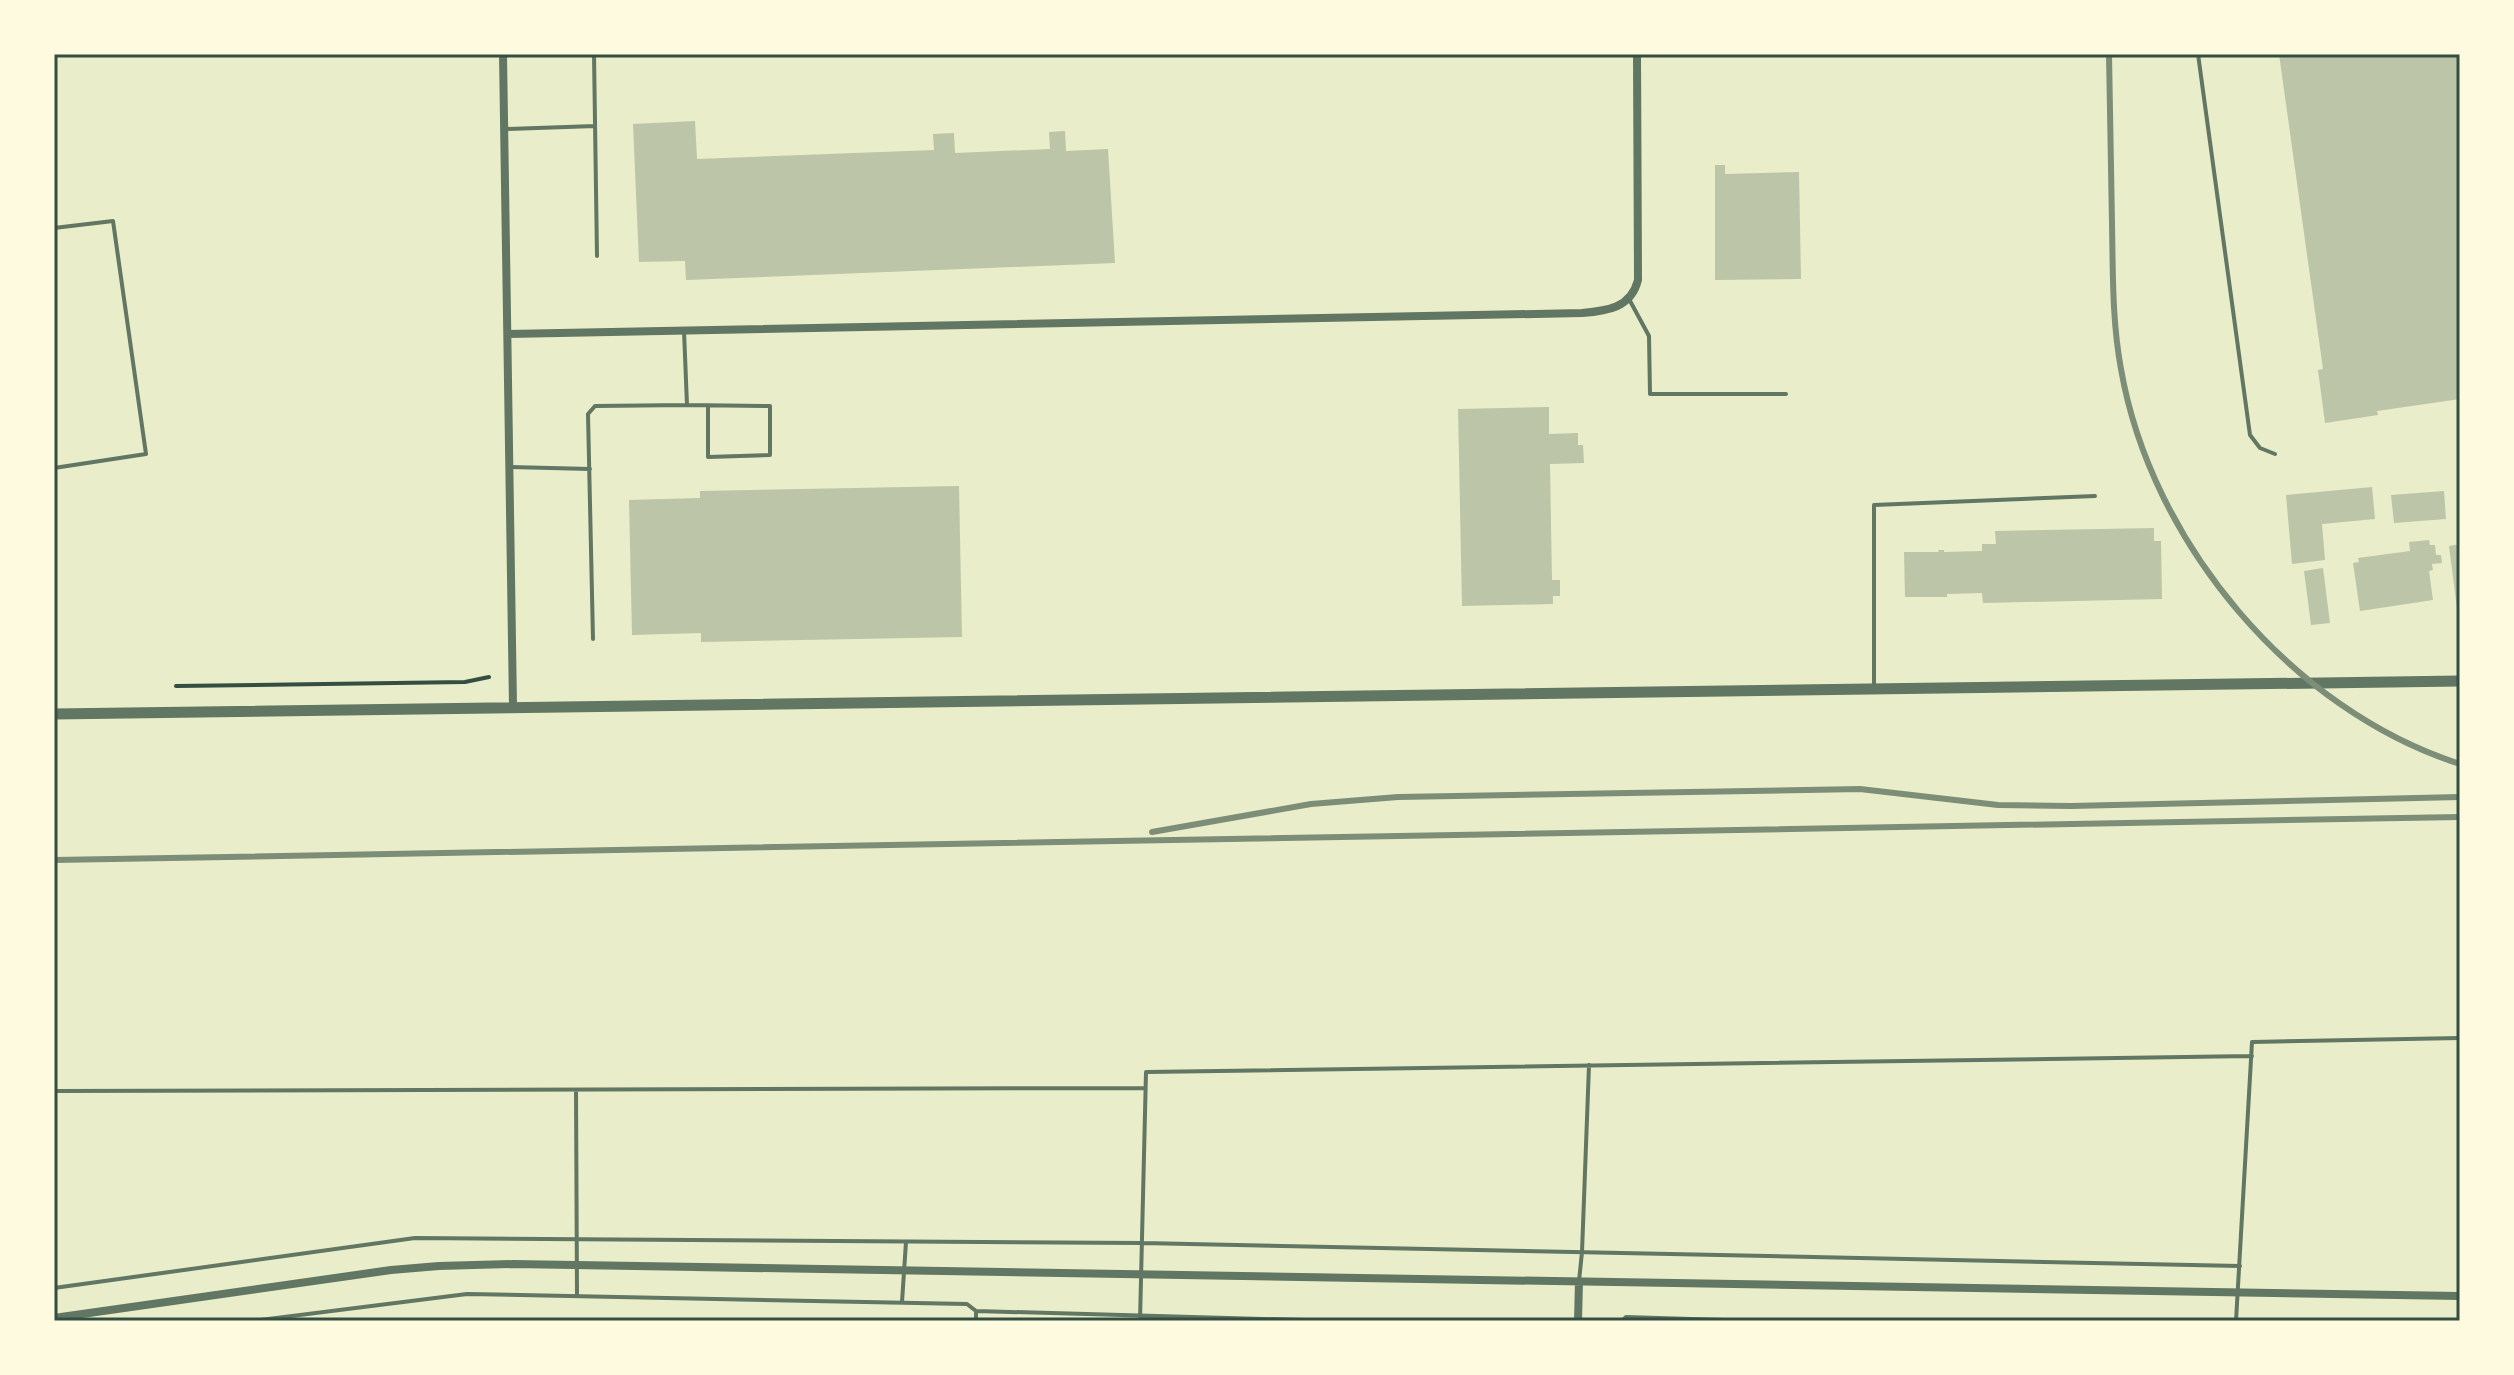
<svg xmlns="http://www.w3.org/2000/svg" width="2514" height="1375" font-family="'PT Serif',serif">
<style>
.building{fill:#bcc5a7}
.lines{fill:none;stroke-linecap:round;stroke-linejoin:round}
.path{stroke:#344e41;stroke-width:4}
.service{stroke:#617663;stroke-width:4}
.minor{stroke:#617663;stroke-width:8}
.tertiary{stroke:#617663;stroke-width:11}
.rail{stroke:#7c8e77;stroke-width:6}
.neatline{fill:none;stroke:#344e41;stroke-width:3}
</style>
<rect width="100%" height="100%" fill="#e9edc9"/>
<path class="building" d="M2279,54H2460V399L2377,411L2378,415L2325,423L2318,370L2323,369Z
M695,121L697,159L934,150L933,134L954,133L955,153L1050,149L1049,132L1065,131L1066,151L1108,149L1115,263L686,280L685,261L639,262L633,124Z
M1715,165H1725V174L1799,172L1801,279L1715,280Z
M1549,407V434L1578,433V445H1583L1584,463L1550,464L1552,580H1560V596H1553V604L1462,606L1458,409Z
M959,486L962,637L701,642V633L632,635L629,500L700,498V491Z
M2372,487L2375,519L2322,524L2325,560L2292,564L2286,495Z
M2444,491L2446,519L2394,523L2391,495Z
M2154,528V541H2161L2162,599L1983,603L1982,593L1947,594V597H1905L1904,552H1939L1938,550H1944V552L1982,551V544H1996L1995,531Z
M2429,540L2430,545H2435L2436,555H2441L2442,563L2432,564L2433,570L2429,571L2433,600L2360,611L2353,563L2359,562L2358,558L2410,551L2409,542Z
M2460,544V616H2458L2449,546Z
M2323,568L2330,623L2311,625L2304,571Z"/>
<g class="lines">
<path class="path" d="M176,686L465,682L489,677"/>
<path class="service" d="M594,54L597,256
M2198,54L2250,435L2260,448L2275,454
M505,129L595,126
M54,228L113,221L146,454L54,468
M1629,299L1649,336L1650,394H1786
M684,331L687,405L770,406V455L708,457V406
M510,467L590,469
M593,639L588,414L595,406L687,405
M1874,687V505L2095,496
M576,1090L577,1296
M54,1091L1145,1088
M1579,1281L1582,1252L1589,1065
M54,1288L415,1238L1142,1243L2240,1266
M902,1302L906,1242
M252,1321L467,1294L967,1304L976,1311
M976,1321V1311L1338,1321
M1140,1321L1146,1072L2252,1056
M1622,1321L1626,1317L1757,1321
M2236,1321L2252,1042L2460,1038"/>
<path class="minor" d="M503,54L513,707
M508,334L1582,313C1607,311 1631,308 1638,280L1637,54
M54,1318L391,1270L439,1266L513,1264L2460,1296
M1578,1321L1579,1281"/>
<path class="tertiary" d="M54,714L2460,681"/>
<path class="rail" d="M2109,54C2110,111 2111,167 2112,224C2113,272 2112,321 2121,369C2151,542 2291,710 2460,764
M1152,832L1311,804L1398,797L1860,789L1998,805L2071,806L2460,797
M54,860L2460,817"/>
</g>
<rect width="2514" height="1375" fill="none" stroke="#fefae0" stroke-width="112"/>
<rect x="56" y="56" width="2402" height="1263" class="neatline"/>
</svg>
